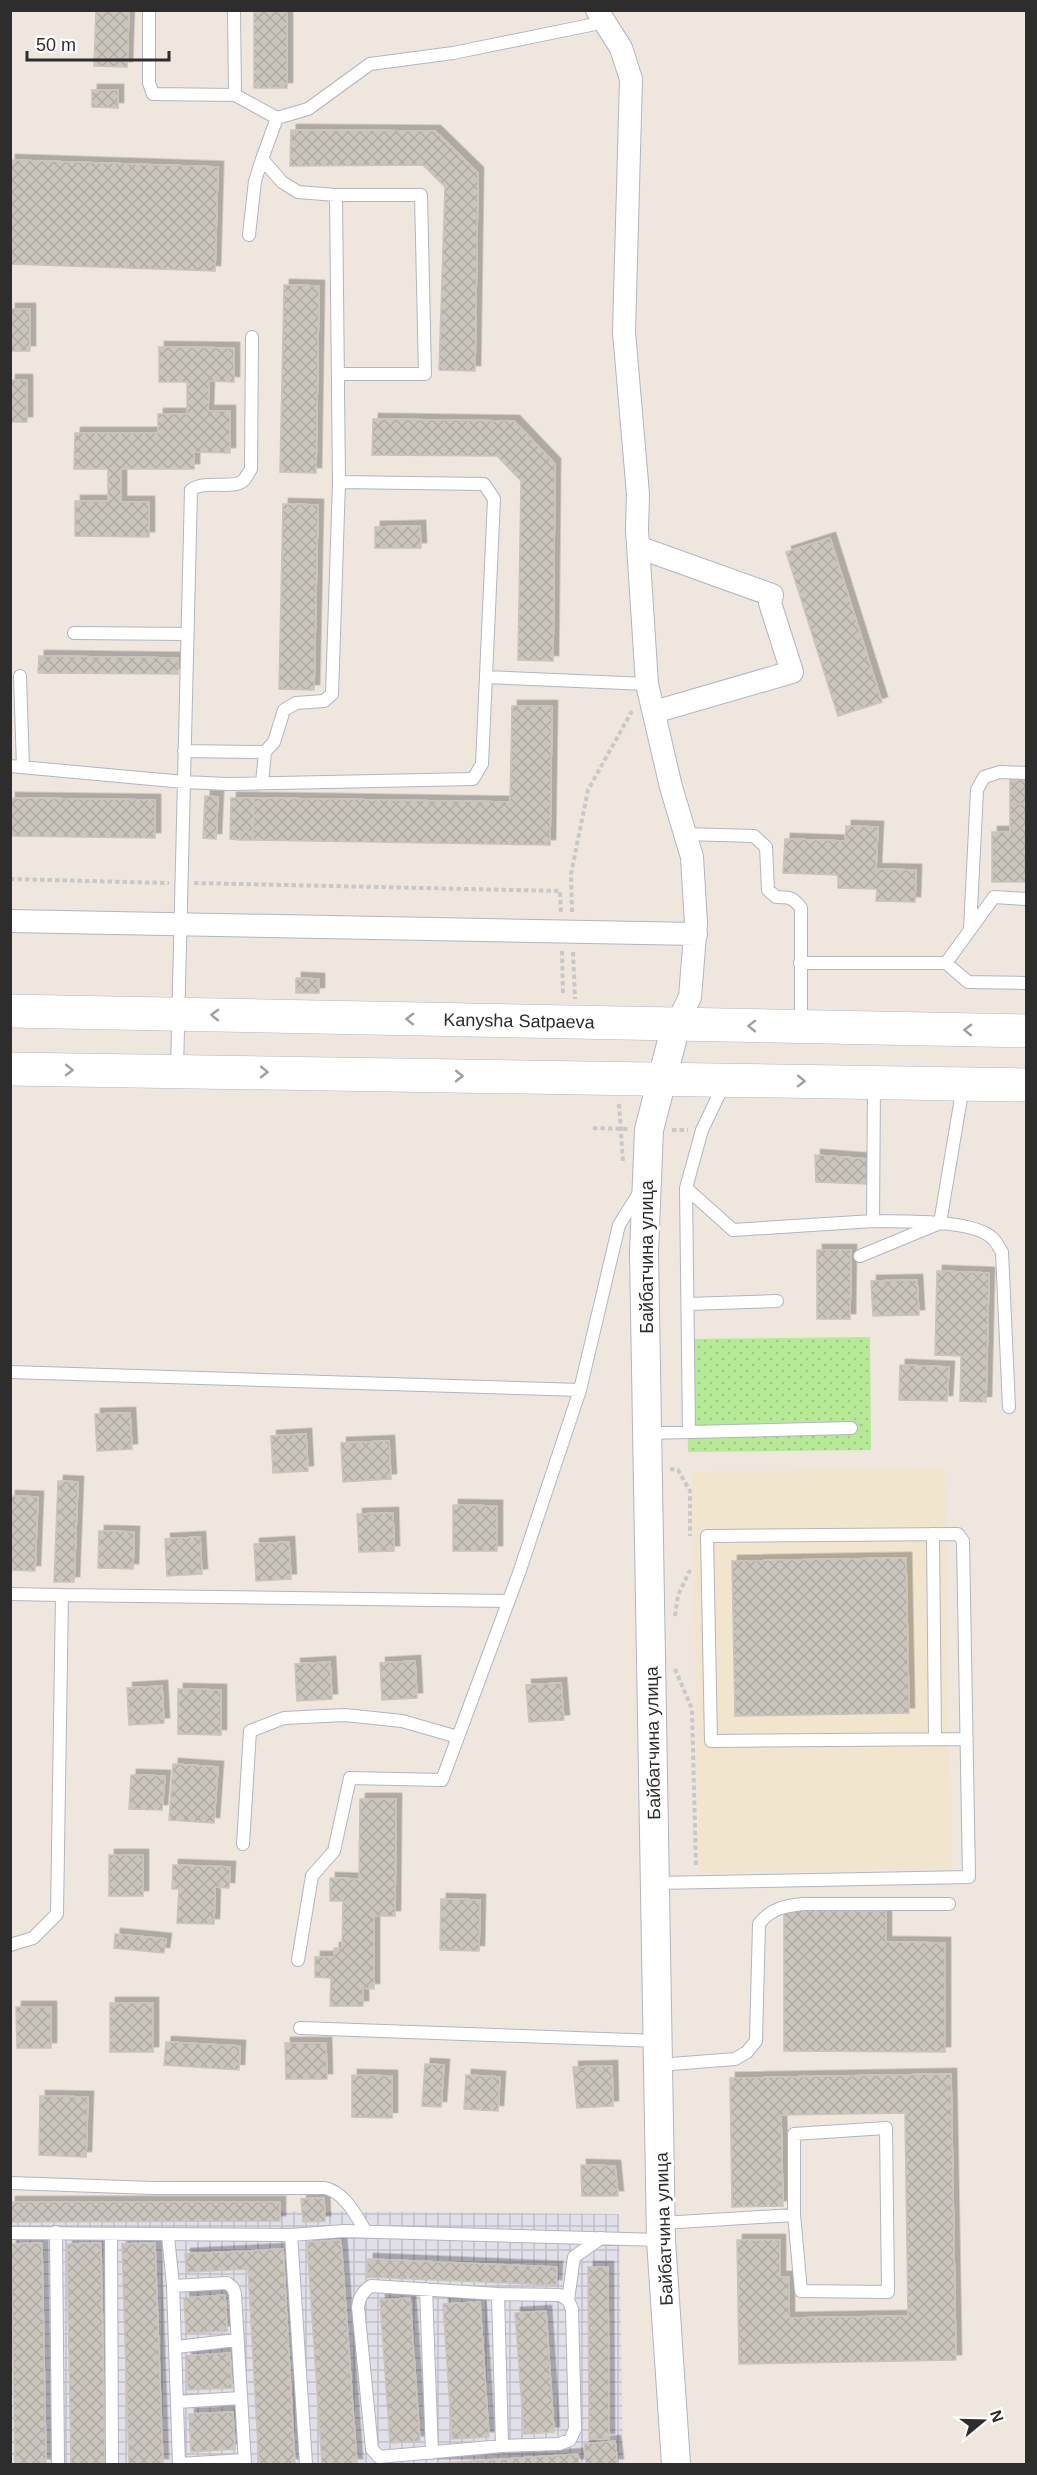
<svg xmlns="http://www.w3.org/2000/svg" width="1037" height="2475" font-family="Helvetica,sans-serif">
<style>
.industrial{fill:url(#industrial-grid)}
.education{fill:#f2e5cd}
.grass{fill:url(#grass-dots)}
.building{fill:url(#building-cross-hatch);stroke:#cbc4b7;stroke-width:1.5;filter:url(#shadow)}
.lines{fill:none;stroke-linecap:round;stroke-linejoin:round}
.service-casing{stroke:#b2b5c1;stroke-width:14}
.minor-casing{stroke:#b2b5c1;stroke-width:24}
.tertiary-casing{stroke:#b2b5c1;stroke-width:30}
.secondary-casing{stroke:#b2b5c1;stroke-width:34}
.path{stroke:#c8c8c8;stroke-width:4;stroke-dasharray:4.5 3;stroke-linecap:butt}
.service{stroke:#fff;stroke-width:12}
.minor{stroke:#fff;stroke-width:22}
.tertiary{stroke:#fff;stroke-width:28}
.secondary{stroke:#fff;stroke-width:33}
.oneway{stroke:#a0a0a0}
.labels{text-anchor:middle;stroke-width:6;stroke-linejoin:round;paint-order:stroke}
.street-label{font-size:18px;fill:#2d2d2d;stroke:#fff}
</style>
<defs>
<pattern id="industrial-grid" width="8" height="8" patternUnits="userSpaceOnUse" patternTransform="scale(1.5)"><rect width="8" height="8" fill="#e1dfe8"/><path d="M0 4h8M4 0v8" fill="none" stroke="#c1c0c7"/></pattern>
<pattern id="grass-dots" width="8" height="8" patternUnits="userSpaceOnUse" patternTransform="scale(1.5)"><rect width="8" height="8" fill="#b6ea96"/><path d="M2 2h.1M6 6h.1" fill="none" stroke="#9dc982" stroke-width="1.8" stroke-linecap="round"/></pattern>
<pattern id="building-cross-hatch" width="8" height="8" patternUnits="userSpaceOnUse" patternTransform="scale(1.5)"><rect width="8" height="8" fill="#cbc6bd"/><path d="M0 0l8 8M0 8l8-8" fill="none" stroke="#afaaa3"/></pattern>
<filter id="shadow"><feDropShadow dx="5.5" dy="-5.5" stdDeviation="0" flood-color="#0004"/></filter>
</defs>
<rect width="100%" height="100%" fill="#efe7de"/>
<path class="industrial" d="M11,2209L619,2214L623,2464H11Z"/>
<path class="education" d="M945,1468L952,1869L699,1873L692,1472Z"/>
<path class="grass" d="M870,1337L871,1450L688,1452L686,1339Z"/>
<path class="building" d="M96,10H129L127,67L94,66Z
M254,10H287V88H254Z
M92,90H118V108L92,107Z
M291,130L435,131L478,173L475,371L439,370L445,187L423,165L290,166Z
M10,160L218,167L215,271L10,264Z
M284,285L319,286L316,473L280,472Z
M10,309H30V351H10Z
M159,347L234,348V382L209,381L208,411H230V453L194,452V469H121V502H149V537L75,536V501H108V469H74L75,433H158V414H187V382H159Z
M10,380H27V422H10Z
M373,419L514,421L555,464L553,661L518,660L521,481L497,456L372,455Z
M283,504L318,505L314,690L279,689Z
M420,526L421,548H375V527Z
M830,538L882,702L838,716L786,552Z
M39,656L178,658V674L38,673Z
M512,706H552L550,845L253,840L254,798L510,802Z
M1010,779H1026V804H1010Z
M205,796L218,797L216,839L203,838Z
M10,798L155,800V838L10,836Z
M231,798H254L253,832H240V840L230,839Z
M1010,804H1026V882H992V832H1010Z
M846,826L878,827L876,869L916,870L915,902L876,901L877,889L838,888V875L783,873L785,839L845,841Z
M240,832H253V840H240Z
M296,978L319,979V993H296Z
M815,1155L868,1159L867,1184L816,1182Z
M817,1250H851L850,1319H817Z
M937,1271L989,1273L986,1402L960,1401L961,1356L935,1355Z
M917,1280L919,1315L873,1316L871,1281Z
M900,1365L949,1367L947,1401L899,1400Z
M130,1413L132,1449L97,1451L95,1414Z
M306,1434L308,1471L273,1473L271,1436Z
M389,1441L391,1479L343,1482L341,1443Z
M58,1481L78,1482L74,1582H54Z
M10,1496L38,1497L35,1571L10,1570Z
M453,1505L497,1506V1551H453Z
M393,1513L394,1551L359,1552L357,1514Z
M99,1531L134,1532L133,1569L98,1568Z
M200,1537L202,1574L167,1576L165,1539Z
M289,1542L291,1579L256,1581L254,1544Z
M906,1558L909,1713L735,1716L732,1561Z
M415,1661L417,1698L382,1700L380,1663Z
M330,1662L332,1699L297,1701L295,1664Z
M561,1683L564,1720L529,1722L526,1685Z
M162,1686L164,1723L129,1725L127,1688Z
M178,1689L221,1690V1735L178,1734Z
M173,1764L218,1767L214,1823L169,1820Z
M131,1775L165,1776L162,1810L129,1809Z
M360,1799H396L395,1916H374V1989L363,1988V2006H330L331,1978L315,1977V1957H334V1948H342L343,1901H330V1878L359,1879Z
M109,1855H143V1896H109Z
M173,1865L230,1867L229,1888L215,1887L214,1924L177,1923L179,1889H172Z
M441,1899L480,1900L479,1951L440,1950Z
M784,1910L886,1911V1942L945,1943V2052L784,2051Z
M115,1934L166,1939L164,1953L114,1948Z
M110,2003H153V2052H110Z
M16,2007H51V2048H17Z
M166,2042L240,2046L239,2070L164,2065Z
M285,2043H326L327,2079H286Z
M425,2064L444,2065L441,2107L422,2106Z
M612,2066L613,2106L577,2108L573,2067Z
M951,2074L956,2360L739,2364L737,2240H780V2277H789V2318L908,2316L905,2113L781,2115L783,2206L732,2207L730,2078Z
M352,2075L392,2076V2118L352,2117Z
M466,2075L500,2077L498,2111L464,2109Z
M40,2096L88,2097L86,2157L39,2155Z
M581,2165L615,2166L618,2196H582Z
M324,2198L325,2221L303,2222L301,2199Z
M10,2202H280V2221L10,2222Z
M341,2240L357,2464H322L307,2242Z
M42,2243L46,2464H15L11,2244Z
M101,2243L105,2464H71L67,2244Z
M155,2243L163,2464H129L122,2244Z
M283,2249L295,2464H259L248,2269L187,2272L185,2254Z
M368,2259L557,2267L556,2285L367,2277Z
M588,2267H608L609,2439H589Z
M225,2295L227,2331L186,2333L184,2298Z
M410,2298L420,2441L390,2443L380,2300Z
M480,2302L489,2437L452,2439L443,2304Z
M546,2311L554,2432L524,2434L515,2313Z
M230,2353L232,2388L188,2390L186,2356Z
M233,2412L235,2449L191,2452L189,2414Z
M615,2441L618,2464H586L584,2444Z
M578,2454L579,2464H431Z"/>
<g class="lines">
<defs>
<path id="service" d="M149,10V83L153,94L235,95L277,118L308,109L370,64L453,53L605,22
M234,10L235,95
M262,159L277,118
M249,235L255,181L262,159L282,182L298,192L336,195H421L425,374H338
M74,633L187,634
M20,676L23,767
M486,677L647,684
M184,751L265,752L274,742L284,710L296,703L324,701L332,694L339,482L336,195
M10,766L184,782L227,784L473,779L482,764L494,499L484,484L339,482
M262,783L265,752
M685,834L754,836L766,847L768,890L776,897C789,897 793,897 801,908V1026
M970,929L977,790L984,777L1000,772L1026,773
M800,963H946L994,897L1026,899
M946,963L968,982L1026,983
M177,1070L191,490C206,479 230,490 243,481C246,478 249,472 251,469L252,337
M686,1188L733,1230L873,1221L874,1083
M873,1221C901,1222 970,1219 991,1237C996,1240 999,1248 1002,1252L1009,1407
M860,1256L940,1223L963,1086
M688,1304L777,1301
M10,1372L580,1390
M689,1432L686,1188L702,1130L725,1082
M648,1433L851,1428
M933,1534L935,1739
M10,1594L62,1595L57,1914L33,1938L10,1945
M62,1595L508,1601
M243,1844L250,1731L284,1718L345,1715L402,1721L458,1737
M656,1883L969,1877L963,1541L958,1534L707,1536L711,1741L967,1739
M298,1960L312,1876L334,1851L350,1778L442,1780L519,1573L580,1390L619,1225L641,1190
M300,2028L658,2041
M659,2065L735,2059L747,2052L756,2041L759,1924C771,1908 785,1906 803,1904H949
M10,2183L154,2188H325C346,2193 356,2216 366,2232
M662,2223L794,2215V2134L886,2128L888,2292L801,2291L794,2215
M56,2232L58,2464
M10,2233L291,2235L344,2231L661,2240
M111,2234L112,2464
M291,2235L306,2464
M168,2236L173,2286L227,2283L233,2288L235,2294L245,2464
M173,2286L179,2464
M426,2289L432,2453
M498,2294L502,2446
M568,2300L560,2295L498,2294L371,2286C363,2291 359,2297 358,2307L372,2449L379,2457L502,2446L559,2444L570,2440L575,2429L572,2309L568,2300L574,2257L601,2238
M176,2347L237,2340
M177,2402L240,2398
M180,2464L243,2460"/>
<path id="minor" d="M597,10L621,48L631,79L624,332L638,494L637,530L647,684L671,787L692,857L696,923L690,997L676,1025
M638,547L772,595L770,603L792,672L654,712
M10,921L696,934"/>
<path id="tertiary" d="M676,2464L661,2240L644,1252L649,1130L676,1025"/>
<path id="secondary" d="M10,1011L1026,1031
M10,1069L1026,1085"/>
</defs>
<use href="#service" class="service-casing"/>
<use href="#minor" class="minor-casing"/>
<use href="#tertiary" class="tertiary-casing"/>
<use href="#secondary" class="secondary-casing"/>
<path class="path" d="M10,879L169,883
M194,883L560,891L561,913
M572,912L571,874L588,790L632,711
M562,951L563,995
M573,952L575,999
M619,1104L623,1162
M593,1128L628,1129
M672,1130H688
M670,1469L678,1470L690,1491V1536
M675,1616L678,1595L690,1570
M675,1669L692,1709L696,1868"/>
<use href="#service" class="service"/>
<use href="#minor" class="minor"/>
<use href="#tertiary" class="tertiary"/>
<use href="#secondary" class="secondary"/>
</g>
<defs><path id="oneway-chevron" d="M-2-3.5L2.5 0L-2 3.5" fill="none" stroke-width="1.6" stroke-linecap="round" stroke-linejoin="round" transform="scale(1.5)"/></defs>
<g class="oneway">
<use href="#oneway-chevron" transform="translate(215 1015) rotate(-179)"/>
<use href="#oneway-chevron" transform="translate(410 1019) rotate(-179)"/>
<use href="#oneway-chevron" transform="translate(752 1026) rotate(-179)"/>
<use href="#oneway-chevron" transform="translate(968 1030) rotate(-179)"/>
<use href="#oneway-chevron" transform="translate(69 1070) rotate(1)"/>
<use href="#oneway-chevron" transform="translate(264 1072) rotate(1)"/>
<use href="#oneway-chevron" transform="translate(459 1076) rotate(1)"/>
<use href="#oneway-chevron" transform="translate(801 1081) rotate(1)"/>
</g>
<g class="labels">
<g class="street-label">
<text transform="translate(519 1021) rotate(1)" y="6">Kanysha Satpaeva</text>
<text transform="translate(647 1257) rotate(-90)" y="6">Байбатчина улица</text>
<text transform="translate(653 1743) rotate(-91)" y="6">Байбатчина улица</text>
<text transform="translate(664 2229) rotate(-92)" y="6">Байбатчина улица</text>
</g>
</g>
<rect width="1037" height="2475" fill="none" stroke="#2d2d2d" stroke-width="24"/>
<g transform="translate(983 2421) rotate(71)" stroke="#ffffff" stroke-width="4.5" paint-order="stroke">
<path d="M0-4.5L10 22L0 15L-10 22Z" fill="#2d2d2d"/>
<text y="-9" font-size="16" font-weight="bold" text-anchor="middle" fill="#2d2d2d">N</text>
</g>
<path d="M27 51v9h142v-9" fill="none" stroke="#2d2d2d" stroke-width="3"/>
<text x="36" y="51" font-size="18" fill="#2d2d2d" stroke="#ffffff" stroke-width="4.5" paint-order="stroke">50 m</text>
</svg>
